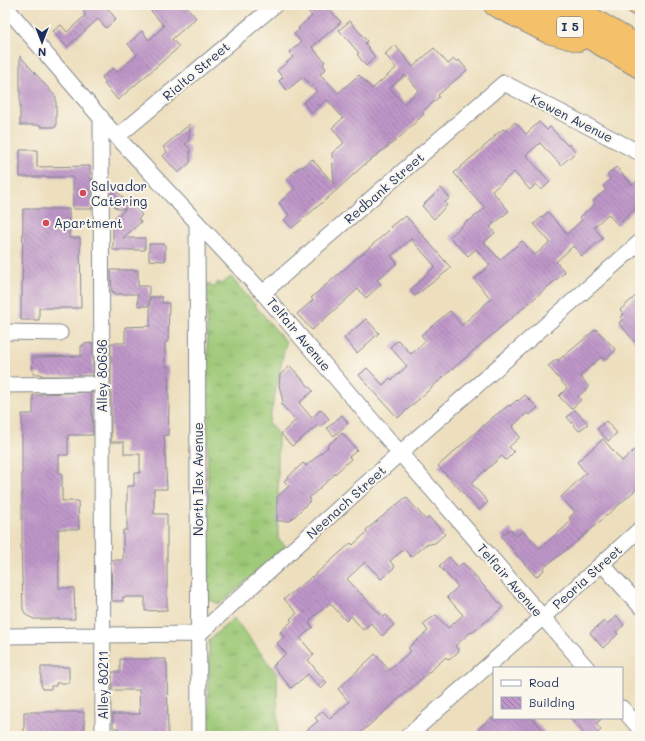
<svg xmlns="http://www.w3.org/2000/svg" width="645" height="741" font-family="Mali,sans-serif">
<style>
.grass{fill:url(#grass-tufts);stroke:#5c7c6a}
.building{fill:url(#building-back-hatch);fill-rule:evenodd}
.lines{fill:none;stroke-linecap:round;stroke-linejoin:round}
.minor-casing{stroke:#84878e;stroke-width:17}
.highway-casing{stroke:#84878e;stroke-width:24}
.minor{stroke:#fff;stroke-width:15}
.highway{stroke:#f4c16a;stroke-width:22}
.poi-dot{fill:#d1495b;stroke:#fbf7ec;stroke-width:1.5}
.labels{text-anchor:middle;stroke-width:4;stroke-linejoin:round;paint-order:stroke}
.shield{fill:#fbf7ec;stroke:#5e6b89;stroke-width:1}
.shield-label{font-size:12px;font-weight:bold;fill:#1b2f5e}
.street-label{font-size:13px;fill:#1b2f5e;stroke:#fbf7ec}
.poi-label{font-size:13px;fill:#1b2f5e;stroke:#fbf7ec;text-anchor:start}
</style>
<defs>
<pattern id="grass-tufts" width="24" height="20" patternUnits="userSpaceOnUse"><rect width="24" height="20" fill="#9cc876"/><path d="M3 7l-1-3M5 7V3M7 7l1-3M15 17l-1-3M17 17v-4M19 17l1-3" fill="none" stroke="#7ea364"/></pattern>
<pattern id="building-back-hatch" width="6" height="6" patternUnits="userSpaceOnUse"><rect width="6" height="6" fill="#be96c8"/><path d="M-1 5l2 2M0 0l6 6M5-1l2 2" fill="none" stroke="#9a7ba6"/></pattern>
</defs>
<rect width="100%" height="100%" fill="#fbf7ec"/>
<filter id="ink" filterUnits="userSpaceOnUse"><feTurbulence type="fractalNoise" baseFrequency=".025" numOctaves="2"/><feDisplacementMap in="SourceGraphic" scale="8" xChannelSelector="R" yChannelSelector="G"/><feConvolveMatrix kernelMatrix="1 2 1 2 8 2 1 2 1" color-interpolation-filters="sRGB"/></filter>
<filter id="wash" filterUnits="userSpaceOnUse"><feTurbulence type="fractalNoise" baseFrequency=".012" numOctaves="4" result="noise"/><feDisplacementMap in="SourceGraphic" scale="16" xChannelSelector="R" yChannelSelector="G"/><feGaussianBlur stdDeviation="0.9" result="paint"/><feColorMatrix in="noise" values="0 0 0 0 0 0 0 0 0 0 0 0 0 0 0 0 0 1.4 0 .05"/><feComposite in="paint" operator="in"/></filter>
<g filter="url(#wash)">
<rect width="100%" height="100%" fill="#eddfbe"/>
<path class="grass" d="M231,277L286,342L269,422L278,435V539L286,546L220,604L208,600L207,283L215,288L217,282L221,284Z
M234,618L277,674L278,736H208L209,640Z"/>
<g id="blocks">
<path class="building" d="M90,5H105L116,19L106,28L98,19L67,47L53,31L61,25L67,32L86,15L83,11Z
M146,5H185L196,18L172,39L179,47L118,100L104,84L106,83L102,77L113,68L117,72L137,55L128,44L142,31L149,40L164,26Z
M315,5H325L341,22L312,47L325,62L323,64L326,69L320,74L338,93L359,75L372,89L396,68L385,54L395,45L413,67L434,48L448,64L454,59L457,62L459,60L467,70L438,95L439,97L422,112L424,114L399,138L365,164L330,196L292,228L284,220L289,215L279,203L295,188L287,179L299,167H303L312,159L334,184L332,153L344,143L332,128L343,118L327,100L311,113L303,103L317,91L303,77L287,90L279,81L283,77L277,71L293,57L289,53L301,42L294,34L300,29L298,28L312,16L308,11ZM405,75L419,90L404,104L390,88Z
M350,21L367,41L365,43L375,57L366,66L357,54L359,53L339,30Z
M20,56L56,97V127H41V125H20Z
M515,122L526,134L539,122L547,130L550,127L568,146L569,144L576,152L561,165L540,143L526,155L550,182L541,190L536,184L530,190L514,172L492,191L509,211L490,227L495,233L484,242L500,260L522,241L535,255L550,242L534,224L548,212L567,234L582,220L580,217L595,204L593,201L606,190L603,186L611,179L607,175L616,167L632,185L640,178V204L618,225L608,214L594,227L603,238L582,256L573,246L556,262L565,272L450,371L398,418L359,375L367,368L383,385L390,378L392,380L407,366L390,347L398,340L411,354L426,341L421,335L450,311L462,325L491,299L474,279L490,265L476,249L468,256L450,237L465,223L468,220L469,221L485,208L454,173L495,137L494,136L503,129L505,131Z
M190,124L189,140L185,144L190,149V163L178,173L163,156L167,152L163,147Z
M20,150H37V167L90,166V179H92V209H73V177H20Z
M441,188L450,198L445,202L447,205L434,219L422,206Z
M116,190L130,206L132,204L142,215L138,219L141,222L123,238H145V250H113V220L126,209H117L110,201V195Z
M23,209H69V238H80L81,308H39V320H21V297H22Z
M406,216L451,268L415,296L410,290L435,266L411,239L391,256L397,263L377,280L381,284L366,298L358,289L312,330L297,314L313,300L311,298L386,233L391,228L390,227L400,219L401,220Z
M149,244H165V261L149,260Z
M111,270H138V286H149V306H138V294H115V292H112Z
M640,292V348L619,323L623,319L620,317L624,314L620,310Z
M150,297H162V303H169L168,342H165V366H168L169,406L168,435H164L167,489H154V514H167V610L145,611V597H123V601H112L111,560H123V530H127V486H134V473H140V454H124V442H111V343H125V327L150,326Z
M366,319L379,333L357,353L344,338Z
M596,329L616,350L605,360L601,357L580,376L589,387L578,397L581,400L571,409L559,396L567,388L548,366L557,359L558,361L563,356V357Z
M93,343V376H41V374H33L32,357L81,356V346H83V344Z
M290,366L313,391L299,403L312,418L321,409L329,419L320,427L318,425L292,446L281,434L296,420L281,404L283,402L279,385L280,375Z
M93,392L91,393L93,435H68V455H59V473H62V501H78L79,529H58L59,588H74L75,619H34L26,615L23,609L21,545H22V414H33V395H41V394Z
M525,395L538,408L529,415L527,413L512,427L520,437L509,447L514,452L506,460L502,456L471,483L488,502L479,510L438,466L493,417L509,405L510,406L517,400L518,401Z
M575,410L588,424L579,431L567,417Z
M342,415L348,423L334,436L327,428Z
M606,421L617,433L608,441L597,429Z
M342,433L357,450L349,457L351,459L309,498L311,500L290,521H277V497L289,486L284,481L303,463L306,466L328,447L327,446Z
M603,439L622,461L640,445V486L580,539L543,568L544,570L536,577L501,536L510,529L516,536L523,531L540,548L566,526L571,520L569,518L575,512L561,497L586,473L577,462Z
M406,497L426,520L429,517L445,534L435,543L425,545L411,557L404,549L390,561L395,567L381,579L365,562L347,579L383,617L386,615L394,625L382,636L371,623L363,630L351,616L346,621L330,603L310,620L311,621L309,623L313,627L300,638L314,655L308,660L327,683L321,689L308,674L291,688L273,666L276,664L275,663L286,654L277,643L284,637L280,632L292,621L290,619L297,613L284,599L317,573L351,543L353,545L367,532L366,530Z
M449,557L458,567L463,563L503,607L472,633L471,632L455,646L459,651L449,660L446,657L357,736H300L318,721L315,718L323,711L330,719L349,702L338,689L375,654L389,670L411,651L408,648L428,631L423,624L436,615L448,628L463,615L447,597L458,587L439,566Z
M617,616L624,625L616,632L618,634L603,648L590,633L604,621L607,624Z
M120,659H166V663H167L168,736H118V728H113V714H140L139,690H112V672H120Z
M41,667H69V683H56V686H51V689H43L41,685Z
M24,712H84V736H24Z
M491,718H532L548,736H483L478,729Z
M570,718H602L596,724L601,730L594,736H586Z"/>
</g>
</g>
<g filter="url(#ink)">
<use href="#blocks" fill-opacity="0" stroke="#84878e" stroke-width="1"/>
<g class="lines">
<defs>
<path id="minor" d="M5,6L117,137L263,293L400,453L587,668
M101,117L103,736
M117,137L275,5
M197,222L199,736
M263,293L504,83L640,153
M5,332L60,333
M5,385L90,384
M602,564L640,606
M5,636L199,634L400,453L640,242
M622,708L640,729
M408,736L543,617L640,529"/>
<path id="highway" d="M495,5L548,32L578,40
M533,5L640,67
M568,5L640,47
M638,5L640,6"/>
</defs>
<use href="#minor" class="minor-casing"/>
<use href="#highway" class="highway-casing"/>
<use href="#minor" class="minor"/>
<use href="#highway" class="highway"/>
</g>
</g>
<g class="poi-dot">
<circle cx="83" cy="193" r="4"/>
<circle cx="46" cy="223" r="4"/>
</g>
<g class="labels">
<rect class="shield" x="557" y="17" width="26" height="20" rx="3"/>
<g class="shield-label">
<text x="570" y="31">I 5</text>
</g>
<g class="street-label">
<text transform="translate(196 71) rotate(-40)" y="5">Rialto Street</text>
<text transform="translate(572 118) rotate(27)" y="5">Kewen Avenue</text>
<text transform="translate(384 188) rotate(-41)" y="5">Redbank Street</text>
<text transform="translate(299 334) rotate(50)" y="5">Telfair Avenue</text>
<text transform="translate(102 376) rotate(-90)" y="5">Alley 80636</text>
<text transform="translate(198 479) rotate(-90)" y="5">North Ilex Avenue</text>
<text transform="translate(346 502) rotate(-42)" y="5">Neenach Street</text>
<text transform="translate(587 577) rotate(-42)" y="5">Peoria Street</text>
<text transform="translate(510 580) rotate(49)" y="5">Telfair Avenue</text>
<text transform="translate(103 685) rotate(-90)" y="5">Alley 80211</text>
</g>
<g class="poi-label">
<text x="91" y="191">Salvador<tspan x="91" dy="15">Catering</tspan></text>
<text x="54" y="228">Apartment</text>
</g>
</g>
<rect width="645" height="741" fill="none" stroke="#fbf7ec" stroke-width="20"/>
<rect x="493" y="667" width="130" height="52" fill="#fbf7ec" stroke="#a1a7b3"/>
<rect x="501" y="680" width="20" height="6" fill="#ffffff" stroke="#a1a7b3"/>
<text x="529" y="687" font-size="12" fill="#1b2f5e">Road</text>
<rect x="501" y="697" width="20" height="12" fill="url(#building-back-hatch)" stroke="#a1a7b3"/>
<text x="529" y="707" font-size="12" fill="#1b2f5e">Building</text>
<g transform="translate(42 42) rotate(180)" stroke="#fbf7ec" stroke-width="3" paint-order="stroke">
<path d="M0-3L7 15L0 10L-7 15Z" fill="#1b2f5e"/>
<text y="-6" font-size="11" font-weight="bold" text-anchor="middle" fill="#1b2f5e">N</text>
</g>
</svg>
